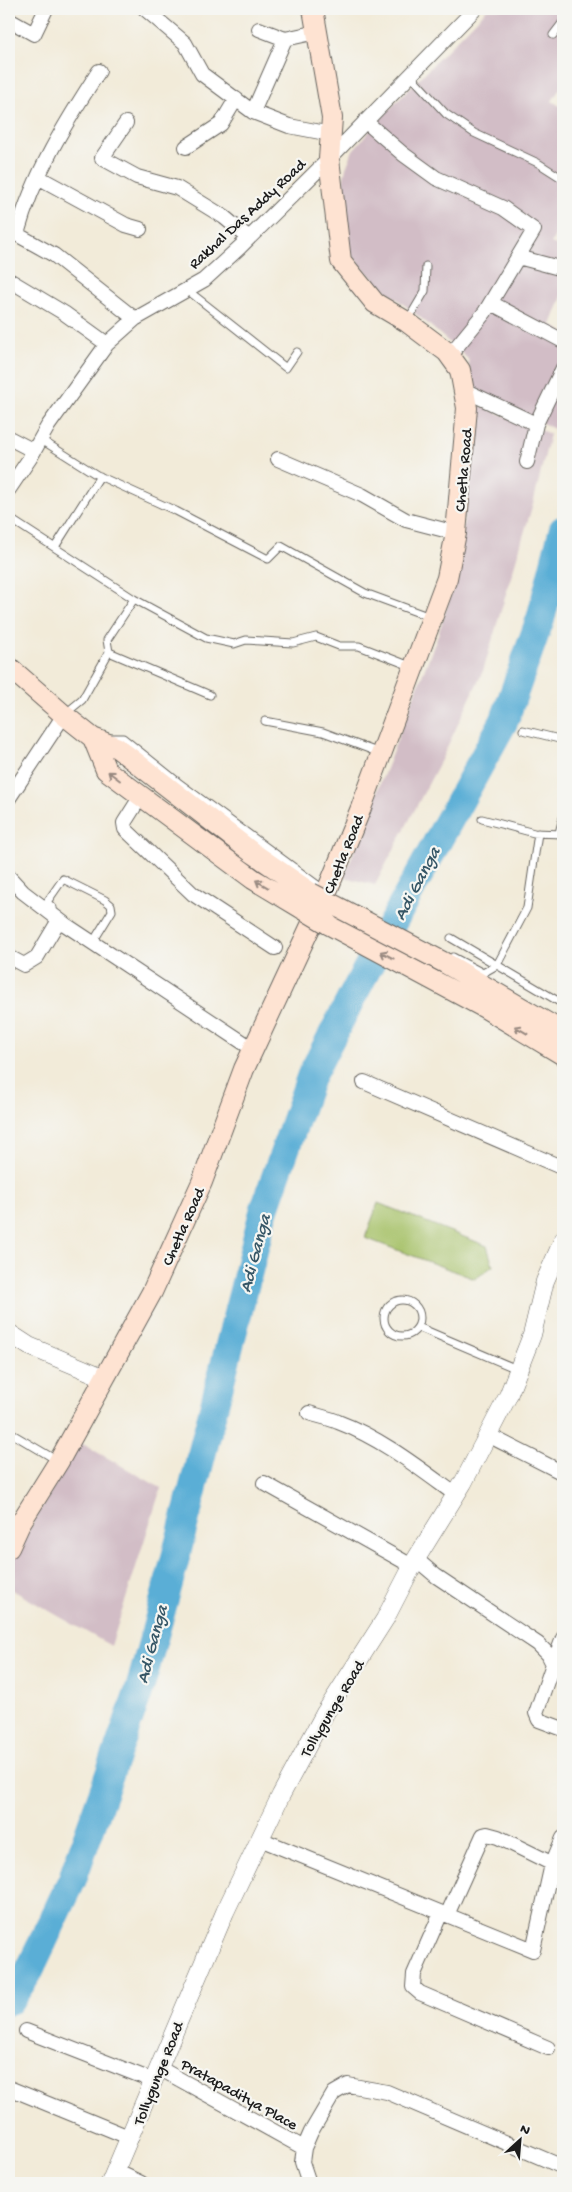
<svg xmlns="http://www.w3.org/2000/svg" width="572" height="2192" font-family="'Gochi Hand',sans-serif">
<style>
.industrial{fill:#d2bdc6}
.green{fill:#a6c168;stroke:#616e42}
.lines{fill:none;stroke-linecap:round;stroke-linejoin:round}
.river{stroke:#5aaed6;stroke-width:29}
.service-casing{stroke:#67645e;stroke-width:9}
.minor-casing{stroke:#67645e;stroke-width:16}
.tertiary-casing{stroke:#67645e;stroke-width:19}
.secondary-casing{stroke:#67645e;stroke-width:22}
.service{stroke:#fff;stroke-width:7}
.minor{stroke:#fff;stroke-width:14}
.tertiary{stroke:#fff;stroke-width:18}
.secondary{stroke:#fee3d2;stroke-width:20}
.secondary-bridge-casing{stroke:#67645e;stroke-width:22;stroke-linecap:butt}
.secondary-bridge{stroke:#fee3d2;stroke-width:20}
.oneway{stroke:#988980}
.labels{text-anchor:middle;stroke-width:4.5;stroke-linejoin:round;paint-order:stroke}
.street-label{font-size:16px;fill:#1c1c1c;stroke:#f6f6f2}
.water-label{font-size:18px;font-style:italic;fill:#355666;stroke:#f6f6f2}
</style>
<rect width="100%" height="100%" fill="#f6f6f2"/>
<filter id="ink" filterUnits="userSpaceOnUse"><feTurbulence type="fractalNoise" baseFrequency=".02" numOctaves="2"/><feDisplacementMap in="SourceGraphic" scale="10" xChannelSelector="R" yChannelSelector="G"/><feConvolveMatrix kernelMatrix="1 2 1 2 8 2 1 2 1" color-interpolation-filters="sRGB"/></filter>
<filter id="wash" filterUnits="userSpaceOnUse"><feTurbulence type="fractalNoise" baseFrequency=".0096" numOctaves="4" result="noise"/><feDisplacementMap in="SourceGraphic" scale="20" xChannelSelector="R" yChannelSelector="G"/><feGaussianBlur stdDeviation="1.12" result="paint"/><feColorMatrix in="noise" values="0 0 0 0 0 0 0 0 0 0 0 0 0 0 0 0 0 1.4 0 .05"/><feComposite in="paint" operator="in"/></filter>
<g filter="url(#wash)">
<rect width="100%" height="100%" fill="#f2ebd9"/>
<path class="industrial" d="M487,9H563V84L552,101L563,108V220L551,243L563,248V294L551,325L563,332V411L554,429L472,387L468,359L426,322L378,284L349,253L341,192L346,168L353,150L383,116Z
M477,405L550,434L534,500L483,671L441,760L375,885L344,877L438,635L458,571Z
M79,1442L161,1488L111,1646L9,1588V1564Z"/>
<path class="green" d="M378,1203L487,1246L493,1266L475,1279L365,1238Z"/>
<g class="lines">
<path class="river" d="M9,2001L28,1973L72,1880L140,1688L172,1571L264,1210L311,1076L362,978L504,721L541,617L563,530"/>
</g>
</g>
<g filter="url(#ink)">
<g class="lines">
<defs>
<path id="service" d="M553,35L563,22
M411,76L446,114L474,133L538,163L563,179
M186,289L286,368L297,352
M408,320L425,291L426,266
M40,439L97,475L176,511L268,559L281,546L365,593L430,617
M9,518L134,599L206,638L234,644L246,640L293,643L316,637L339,646H359L413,667
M55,547L100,476
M109,652L210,695
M66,713L82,700L109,652L107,640L134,599
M265,721L323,732L380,753
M523,730L563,740
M113,738H123L178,782L326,891
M482,819L534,833L563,834
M559,833L563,818
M53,908L47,902L63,879L105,900L111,905L112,911L93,942
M451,938L563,1004
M453,957L483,973L497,965L527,908L538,833
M384 1318a18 18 0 1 1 36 0a18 18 0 1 1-36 0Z
M418,1327L519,1370
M9,1432L58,1461
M9,1516L20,1522"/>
<path id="minor" d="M145,9L185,43L202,74L253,112L289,126L331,134
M9,20L34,34L46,9
M259,29L285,39
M253,112L285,39L317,32
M365,121L403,154L436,178L503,208L534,230L485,312L449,356
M126,123L102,158L137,177L177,188L224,217L249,238
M186,147L221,124L236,99
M38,177L126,225L140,229
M9,230L54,255L135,319
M17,234C33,175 66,122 99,71
M518,257L563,269
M9,280L64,313L107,344
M491,303L563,341
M464,390L536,424
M9,438L34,451
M278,459L362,495L406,520L456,533
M527,462L536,424L563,368
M9,489L30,458L48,426L107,344L135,319L204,280L240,247L329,159L475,9
M141,796L124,823L125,829L193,894L275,948
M9,798L64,715
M9,877L23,892L66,925L253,1049
M9,957L24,965L37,957L59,920
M364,1082L563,1168
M309,1413C318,1416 329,1418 338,1422C381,1438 419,1468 456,1495
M488,1435L563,1473
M264,1483L412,1566
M416,1559L436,1576L538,1644L548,1654L553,1664L536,1713L539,1720L563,1729
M553,1664L563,1638
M260,1839L533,1950L552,1864L563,1838
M441,1913L414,1974L413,1987L420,1993L548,2048
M447,1915L483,1835L487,1834L498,1837L563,1869
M26,2031L154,2081
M159,2068L304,2148
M9,2088L131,2138
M116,2171L141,2183
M309,2183L302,2162L304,2148L311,2132L334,2093L348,2085L387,2092L563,2167"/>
<path id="tertiary" d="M9,1333L29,1346L105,1378
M110,2183L225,1912L281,1795L325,1713L385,1619L416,1559L463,1483L508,1396L532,1335L545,1281L563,1240"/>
<path id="secondary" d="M9,667L64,715L93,738L116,747L253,853L311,893
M93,738L106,770L253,879L303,909
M328,924L485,1008L563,1055
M445,963L563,1032
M9,1548L21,1522L59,1461L152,1292L202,1182L244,1069L327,891L361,808L447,578L456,533L467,408L460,370L447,352L407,322L375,303L341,261L329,159L332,118L313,9"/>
</defs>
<use href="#service" class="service-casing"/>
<use href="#minor" class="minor-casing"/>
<use href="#tertiary" class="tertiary-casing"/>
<use href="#secondary" class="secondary-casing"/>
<use href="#service" class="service"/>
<use href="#minor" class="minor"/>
<use href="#tertiary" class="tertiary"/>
<use href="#secondary" class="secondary"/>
<defs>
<path id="secondary-bridge" d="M311,893L445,963
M303,909L328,924"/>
</defs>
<use href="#secondary-bridge" class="secondary-bridge-casing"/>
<use href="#secondary-bridge" class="secondary-bridge"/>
</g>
<defs><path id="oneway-shaft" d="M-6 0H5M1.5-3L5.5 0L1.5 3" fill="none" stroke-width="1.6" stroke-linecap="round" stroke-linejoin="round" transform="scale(1.25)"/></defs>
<g class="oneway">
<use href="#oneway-shaft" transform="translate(114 776) rotate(-143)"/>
<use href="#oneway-shaft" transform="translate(262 884) rotate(-149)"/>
<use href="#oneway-shaft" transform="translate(387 955) rotate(-152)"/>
<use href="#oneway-shaft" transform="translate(521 1030) rotate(-149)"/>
</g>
</g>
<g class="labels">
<g class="street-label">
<text transform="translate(246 213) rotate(-43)" y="6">Rakhal Das Addy Road</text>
<text transform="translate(462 470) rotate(-85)" y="6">Chetla Road</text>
<text transform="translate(342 854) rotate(-68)" y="6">Chetla Road</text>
<text transform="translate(182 1226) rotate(-66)" y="6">Chetla Road</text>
<text transform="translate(331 1708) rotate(-59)" y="6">Tollygunge Road</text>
<text transform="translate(157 2073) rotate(-68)" y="6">Tollygunge Road</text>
<text transform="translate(240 2093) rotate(29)" y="6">Pratapaditya Place</text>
</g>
<g class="water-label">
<text transform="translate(416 883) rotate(-62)" y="6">Adi Ganga</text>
<text transform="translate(254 1253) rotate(-75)" y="6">Adi Ganga</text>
<text transform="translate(151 1644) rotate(-75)" y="6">Adi Ganga</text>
</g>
</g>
<rect width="572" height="2192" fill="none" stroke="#f6f6f2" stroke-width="30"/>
<g transform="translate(520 2140) rotate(26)" stroke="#f6f6f2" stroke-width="4" paint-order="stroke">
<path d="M0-4L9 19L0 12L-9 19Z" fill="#1c1c1c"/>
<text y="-8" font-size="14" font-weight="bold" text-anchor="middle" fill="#1c1c1c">N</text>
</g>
</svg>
